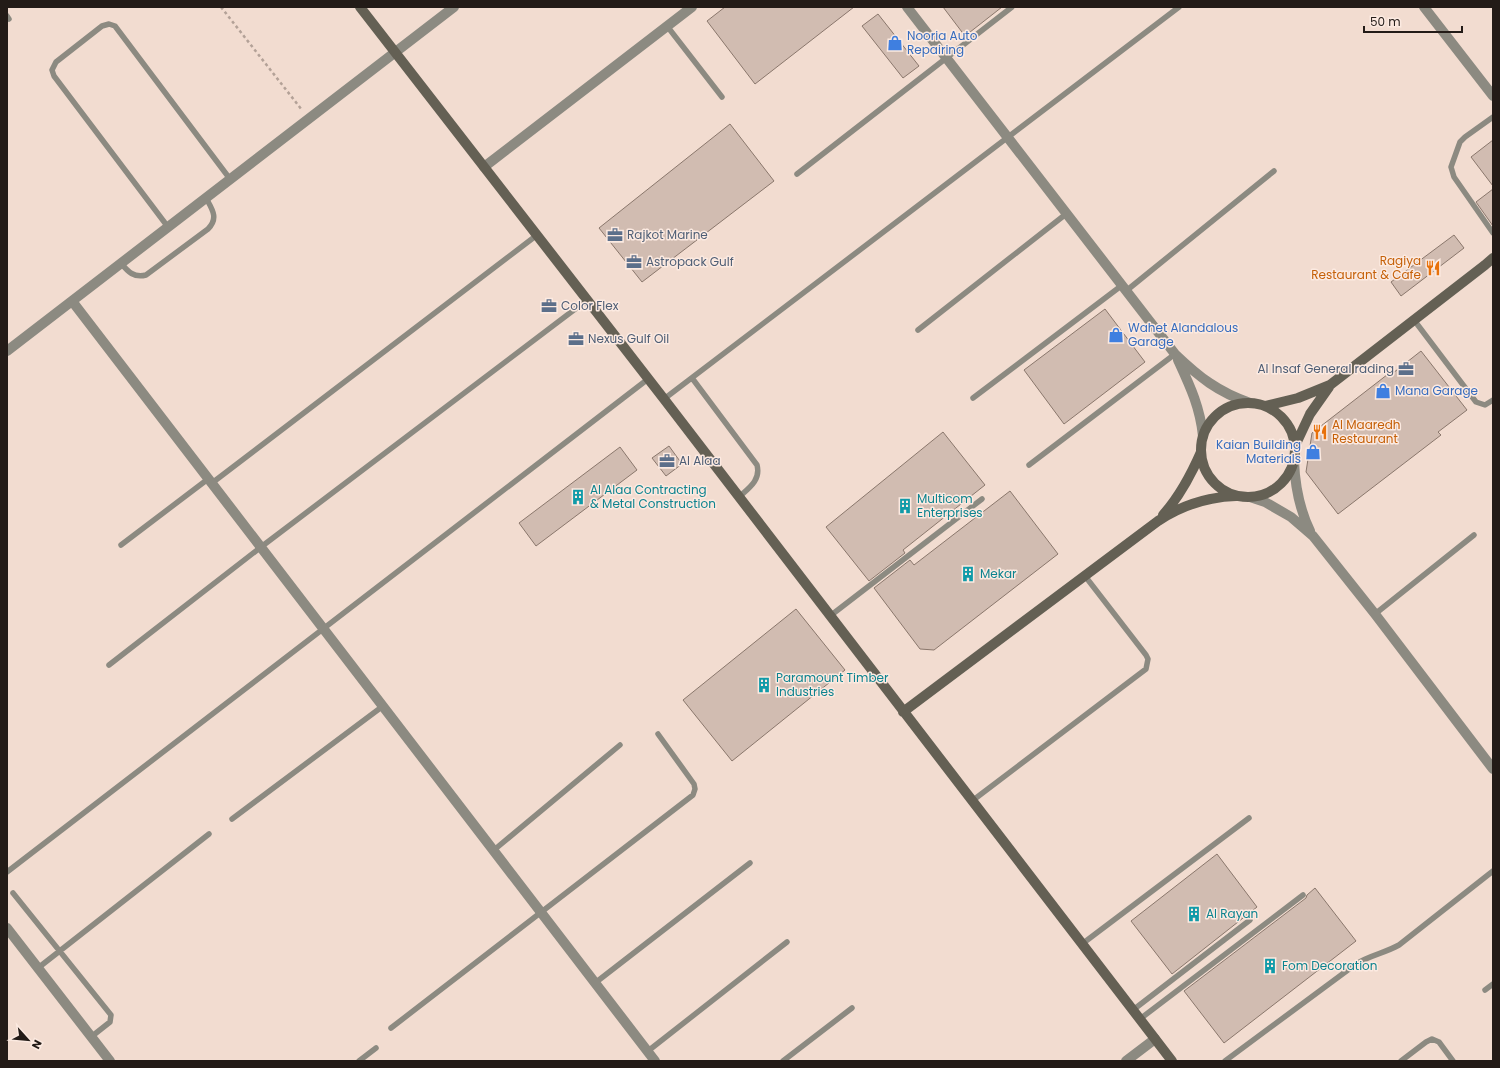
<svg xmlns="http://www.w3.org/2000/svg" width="1500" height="1068" font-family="Poppins,sans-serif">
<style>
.building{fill:#d1bcb1;stroke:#8a776c}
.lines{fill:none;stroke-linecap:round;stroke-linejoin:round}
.path{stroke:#b3a197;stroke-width:2.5;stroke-dasharray:3 3;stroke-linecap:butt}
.lane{stroke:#8c8a81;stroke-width:5.5}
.street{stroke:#8c8a81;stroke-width:10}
.secondary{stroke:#646054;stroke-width:10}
.labels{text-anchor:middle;stroke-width:3;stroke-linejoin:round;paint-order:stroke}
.shop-label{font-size:12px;fill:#366cbe;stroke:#fceae1;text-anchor:start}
.service-label{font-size:12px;fill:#4e5e75;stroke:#fceae1;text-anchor:start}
.food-label{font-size:12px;fill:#c56008;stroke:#fceae1;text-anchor:end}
.culture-label{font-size:12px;fill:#0d838f;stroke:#fceae1;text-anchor:start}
</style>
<rect width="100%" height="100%" fill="#f2dcd0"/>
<path class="building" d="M725,7H854L755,84L707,21Z
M943,7H1002L965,36Z
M878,14L919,66L903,78L862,26Z
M730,124L774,181L642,282L599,228Z
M1493,140V186L1471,157Z
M1493,189V226L1476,202Z
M1454,235L1464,248L1401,296L1391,282Z
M1105,309L1145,362L1064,424L1024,370Z
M1421,351L1467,410L1438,432L1441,435L1338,514L1306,472L1312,433L1392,371L1393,373Z
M943,432L985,485L903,550L905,553L869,581L826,527Z
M669,446L682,464L666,476L652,458Z
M620,447L637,470L536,546L519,523Z
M1010,491L1058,554L934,650L920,649L874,588L910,560L914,565Z
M796,609L845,670L732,761L683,700Z
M1217,854L1257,907L1172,974L1131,921Z
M1315,888L1356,941L1224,1043L1184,991L1306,898L1307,895Z"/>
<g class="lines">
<path class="path" d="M221,7L302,110"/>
<path class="lane" d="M7,16L9,19
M667,26L722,97
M1493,117L1465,137L1460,142L1451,167L1454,177L1493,233
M797,174L1012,7
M168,227L54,76L52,70L56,62L102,26L109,24L115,26L230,179
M121,263C128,272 134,278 146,275L208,229C219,218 212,209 206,198
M1126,291L1274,171
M1414,320L1476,402L1485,405L1493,400
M918,330L1066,214
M692,378L757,465C761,480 749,488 739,497
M973,398L1121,286
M664,399L1179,7
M1029,465L1175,354
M212,483L537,235
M121,545L208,479
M1375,614L1474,535
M830,616L982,499
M109,665L261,547L587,300
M972,801L1146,669L1148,659L1146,655L1085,576
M232,819L383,706
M494,850L620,745
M7,872L648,379
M13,893L111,1015L110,1022L91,1037
M1082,944L1249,818
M38,968L209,834
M595,983L750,863
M1485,990L1493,984
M1133,1010L1250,920
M1140,1019L1303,895
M391,1028L693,795L695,789L694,784L658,734
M648,1051L787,942
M359,1061L376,1048
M783,1061L852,1008
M1225,1061L1356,964C1370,955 1385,953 1399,945L1493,871
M1401,1061L1426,1042L1432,1039L1439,1042L1453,1061"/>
<path class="street" d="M907,7L1175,354C1199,377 1218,392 1250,403
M1424,7L1493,96
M484,167L692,7
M72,301L655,1061
M7,351L454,7
M1178,360C1190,386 1200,407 1203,436
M1294,461C1295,486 1299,508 1310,531
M1250,497L1265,502L1291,517L1313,536L1375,614L1493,769
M7,928L110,1061
M1126,1061L1155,1039"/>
<path class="secondary" d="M360,7L664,399L1172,1061
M1201 450a47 47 0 1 1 94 0a47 47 0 1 1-94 0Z
M1265,406L1298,398L1330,385L1485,265L1493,258
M1295,446L1310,414L1329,387
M1163,515C1180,496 1191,475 1201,452
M903,712L1158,521C1182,505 1206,497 1236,496"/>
</g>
<defs>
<symbol id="shop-bare" viewBox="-9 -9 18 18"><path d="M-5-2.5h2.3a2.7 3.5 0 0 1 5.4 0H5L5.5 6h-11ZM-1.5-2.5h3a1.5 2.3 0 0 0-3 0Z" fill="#3f7fe0" stroke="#fceae1" stroke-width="2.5" paint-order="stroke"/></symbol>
<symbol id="office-bare" viewBox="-9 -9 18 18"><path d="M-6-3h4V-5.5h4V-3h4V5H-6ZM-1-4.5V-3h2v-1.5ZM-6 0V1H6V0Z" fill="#5c6f8a" stroke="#fceae1" stroke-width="2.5" paint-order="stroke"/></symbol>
<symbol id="restaurant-bare" viewBox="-9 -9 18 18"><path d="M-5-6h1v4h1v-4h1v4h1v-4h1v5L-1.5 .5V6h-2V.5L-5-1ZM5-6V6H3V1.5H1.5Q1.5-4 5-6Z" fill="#e8710a" stroke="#fceae1" stroke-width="2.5" paint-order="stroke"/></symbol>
<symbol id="building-bare" viewBox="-9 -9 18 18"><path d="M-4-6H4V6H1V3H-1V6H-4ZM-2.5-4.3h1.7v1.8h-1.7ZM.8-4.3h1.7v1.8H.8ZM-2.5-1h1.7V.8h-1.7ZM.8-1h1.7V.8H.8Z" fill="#0f9aa8" stroke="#fceae1" stroke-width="2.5" paint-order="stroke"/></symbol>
</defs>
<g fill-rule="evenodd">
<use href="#shop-bare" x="884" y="32" width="22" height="22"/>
<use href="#office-bare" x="604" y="224" width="22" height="22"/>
<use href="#office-bare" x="623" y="251" width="22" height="22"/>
<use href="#restaurant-bare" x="1422" y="257" width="22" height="22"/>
<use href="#office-bare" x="538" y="295" width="22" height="22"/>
<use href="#shop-bare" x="1105" y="324" width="22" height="22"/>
<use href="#office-bare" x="565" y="328" width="22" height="22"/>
<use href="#office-bare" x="1395" y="358" width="22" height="22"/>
<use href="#shop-bare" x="1372" y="380" width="22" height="22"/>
<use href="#restaurant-bare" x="1309" y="421" width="22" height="22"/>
<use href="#shop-bare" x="1302" y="441" width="22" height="22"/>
<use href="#office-bare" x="656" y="450" width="22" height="22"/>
<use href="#building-bare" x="567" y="486" width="22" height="22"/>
<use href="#building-bare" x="894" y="495" width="22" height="22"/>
<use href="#building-bare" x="957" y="563" width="22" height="22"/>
<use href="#building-bare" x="753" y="674" width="22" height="22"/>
<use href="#building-bare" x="1183" y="903" width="22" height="22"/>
<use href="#building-bare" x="1259" y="955" width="22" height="22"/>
</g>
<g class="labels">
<g class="shop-label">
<text x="907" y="40">Nooria Auto<tspan x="907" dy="14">Repairing</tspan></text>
<text x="1128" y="332">Wahet Alandalous<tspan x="1128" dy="14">Garage</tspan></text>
<text x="1395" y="395">Mana Garage</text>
<text x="1301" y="449" text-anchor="end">Kaian Building<tspan x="1301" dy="14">Materials</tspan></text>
</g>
<g class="service-label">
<text x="627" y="239">Rajkot Marine</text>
<text x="646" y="266">Astropack Gulf</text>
<text x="561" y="310">Color Flex</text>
<text x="588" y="343">Nexus Gulf Oil</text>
<text x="1394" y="373" text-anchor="end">Al Insaf General rading</text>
<text x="679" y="465">Al Alaa</text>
</g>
<g class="food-label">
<text x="1421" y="265">Ragiya<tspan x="1421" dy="14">Restaurant &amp; Cafe</tspan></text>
<text x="1332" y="429" text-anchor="start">Al Maaredh<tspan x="1332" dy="14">Restaurant</tspan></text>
</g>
<g class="culture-label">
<text x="590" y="494">Al Alaa Contracting<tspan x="590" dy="14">&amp; Metal Construction</tspan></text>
<text x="917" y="503">Multicom<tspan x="917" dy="14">Enterprises</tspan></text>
<text x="980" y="578">Mekar</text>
<text x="776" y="682">Paramount Timber<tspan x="776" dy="14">Industries</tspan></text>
<text x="1206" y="918">Al Rayan</text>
<text x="1282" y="970">Fom Decoration</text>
</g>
</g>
<rect width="1500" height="1068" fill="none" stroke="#231b17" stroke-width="16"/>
<g transform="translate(28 1040) rotate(117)" stroke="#fceae1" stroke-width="3" paint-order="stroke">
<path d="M0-3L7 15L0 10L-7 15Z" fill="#231b17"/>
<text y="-6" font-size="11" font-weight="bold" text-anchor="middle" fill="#231b17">N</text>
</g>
<path d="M1364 26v6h98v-6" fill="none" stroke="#231b17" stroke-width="2"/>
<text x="1370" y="26" font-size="12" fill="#231b17" stroke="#fceae1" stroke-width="3" paint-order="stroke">50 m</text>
</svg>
